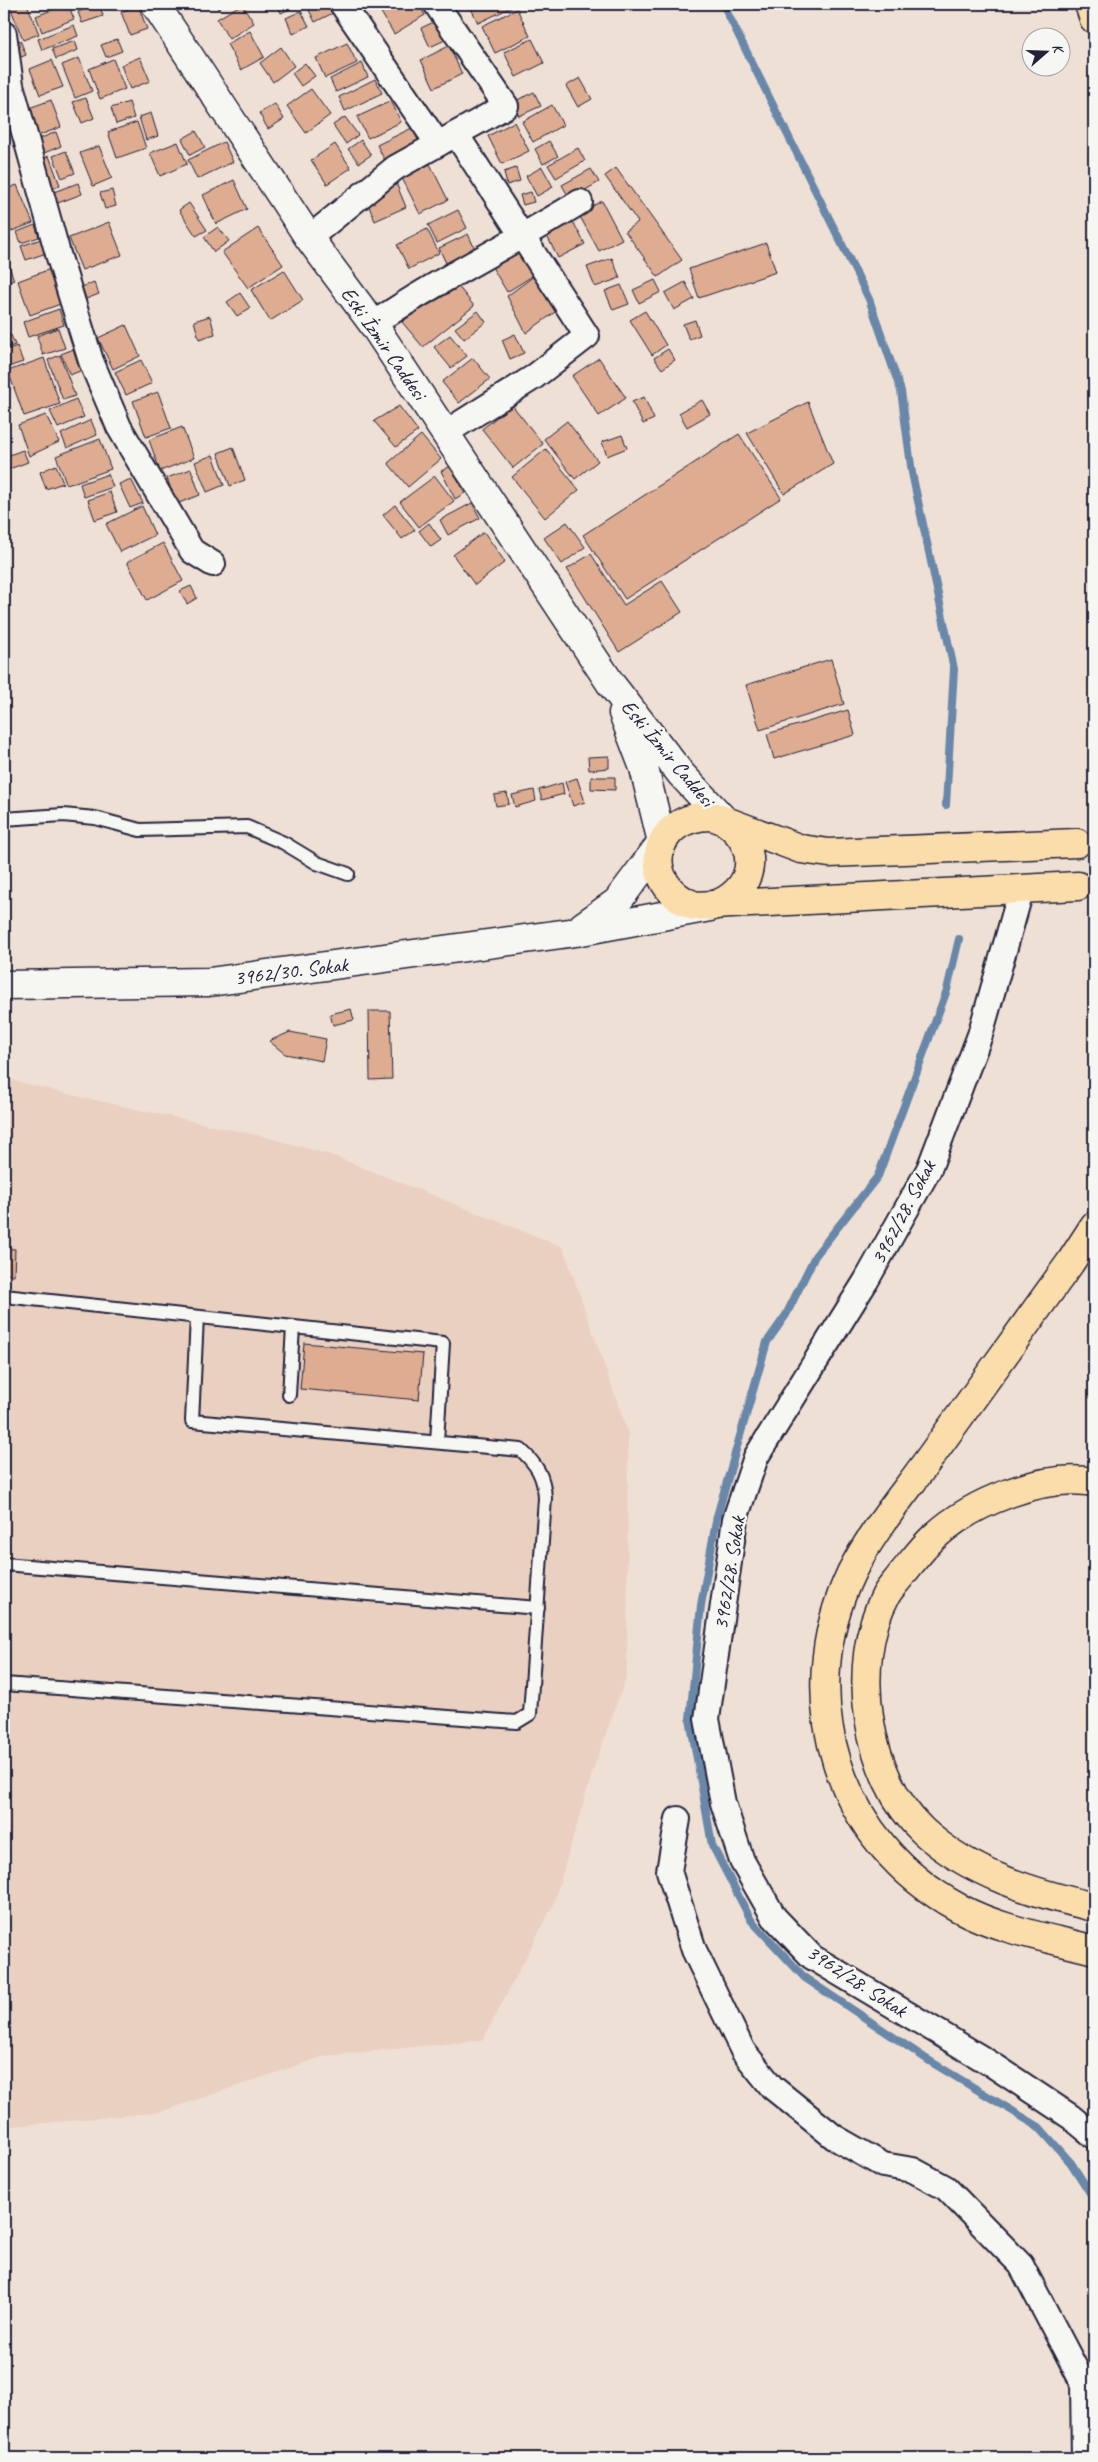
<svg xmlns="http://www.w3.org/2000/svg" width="1098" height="2462" font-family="Caveat,sans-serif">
  <rect width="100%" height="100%" fill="#efe0d5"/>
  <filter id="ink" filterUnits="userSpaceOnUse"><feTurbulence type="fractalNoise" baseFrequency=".02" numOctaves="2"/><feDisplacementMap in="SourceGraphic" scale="10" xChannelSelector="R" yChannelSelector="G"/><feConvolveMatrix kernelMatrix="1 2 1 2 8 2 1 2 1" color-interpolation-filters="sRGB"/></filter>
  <g filter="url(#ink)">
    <path fill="#ead0c1" d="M 4,1078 L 67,1094 L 266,1137 L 331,1155 L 563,1247 L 628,1433 L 627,1675 L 594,1767 L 553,1905 L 483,2040 L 325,2056 L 160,2112 L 4,2127 Z"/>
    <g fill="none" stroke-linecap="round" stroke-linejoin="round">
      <g stroke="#6887a9" stroke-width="8">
        <path d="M 723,4 L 869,299 L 901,391 L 912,473 L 954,669 L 946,805"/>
        <path d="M 959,939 L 947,990 L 878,1176 L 815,1256 L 786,1315 L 767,1342 L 717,1516 L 701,1605 L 690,1719 L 712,1845 L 751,1920 L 805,1978 L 928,2060 L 1039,2127 L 1071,2163 L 1094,2199"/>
      </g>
    </g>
    <g fill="#deac91" stroke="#22223b">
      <path d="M 9,4 L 27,4 L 39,34 L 23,40 Z"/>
      <path d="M 68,4 L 74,19 L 42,32 L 36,16 Z"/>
      <path d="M 99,4 L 103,16 L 82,23 L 78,12 Z"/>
      <path d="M 215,4 L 226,4 L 218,9 Z"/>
      <path d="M 242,4 L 254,23 L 229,39 L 217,19 Z"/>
      <path d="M 277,4 L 300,4 L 281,13 Z"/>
      <path d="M 306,4 L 331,4 L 335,12 L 315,22 Z"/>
      <path d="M 387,4 L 418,4 L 425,15 L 394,34 L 379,9 Z"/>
      <path d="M 469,4 L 510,4 L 512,7 L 478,23 Z"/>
      <path d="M 138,5 L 147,29 L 130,35 L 121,12 Z"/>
      <path d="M 517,9 L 530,36 L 495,53 L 482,26 Z"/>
      <path d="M 301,11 L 309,26 L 293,34 L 286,18 Z"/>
      <path d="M 436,21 L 445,40 L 430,47 L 421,28 Z"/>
      <path d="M 74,25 L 78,36 L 42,50 L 38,39 Z"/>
      <path d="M 250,31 L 264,57 L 241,70 L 227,44 Z"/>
      <path d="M 117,39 L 122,51 L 106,57 L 101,45 Z"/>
      <path d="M 532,39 L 544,63 L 516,77 L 504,52 Z"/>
      <path d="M 20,40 L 26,55 L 14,60 L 8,45 Z"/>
      <path d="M 75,41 L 78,50 L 56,59 L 52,49 Z"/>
      <path d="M 347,43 L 357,63 L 325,78 L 316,58 Z"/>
      <path d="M 449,46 L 462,74 L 434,88 L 421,60 Z"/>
      <path d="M 281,47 L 294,66 L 273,82 L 260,63 Z"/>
      <path d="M 140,57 L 150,81 L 130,89 L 121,65 Z"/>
      <path d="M 79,58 L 92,91 L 75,98 L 62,65 Z"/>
      <path d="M 113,59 L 125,89 L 100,99 L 89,69 Z"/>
      <path d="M 52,60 L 63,87 L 40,95 L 30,69 Z"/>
      <path d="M 305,63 L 315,76 L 301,86 L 292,73 Z"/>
      <path d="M 362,63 L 368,77 L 336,92 L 330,79 Z"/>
      <path d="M 580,78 L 592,99 L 578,107 L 566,86 Z"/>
      <path d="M 375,79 L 382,93 L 345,111 L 339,97 Z"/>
      <path d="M 311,89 L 330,115 L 306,133 L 287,106 Z"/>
      <path d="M 534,92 L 541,106 L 519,116 L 513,102 Z"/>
      <path d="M 86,98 L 94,118 L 82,123 L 73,102 Z"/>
      <path d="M 51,100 L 61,127 L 32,138 L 21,111 Z"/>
      <path d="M 391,101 L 401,122 L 368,138 L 357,117 Z"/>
      <path d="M 129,102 L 134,118 L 116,124 L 111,108 Z"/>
      <path d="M 275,104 L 284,119 L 268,129 L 259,113 Z"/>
      <path d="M 552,105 L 563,125 L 533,142 L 522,122 Z"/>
      <path d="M 151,113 L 158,136 L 146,140 L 139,117 Z"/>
      <path d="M 345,117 L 358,135 L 346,144 L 333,125 Z"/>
      <path d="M 137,122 L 146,148 L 117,158 L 108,132 Z"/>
      <path d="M 514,122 L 529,151 L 502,164 L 488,136 Z"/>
      <path d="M 412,128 L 419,142 L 384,159 L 377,145 Z"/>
      <path d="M 196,131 L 205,147 L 190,155 L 182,139 Z"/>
      <path d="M 56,132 L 61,146 L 37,156 L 32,142 Z"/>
      <path d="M 361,140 L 371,155 L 359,163 L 348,149 Z"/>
      <path d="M 549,141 L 558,156 L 543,164 L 535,149 Z"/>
      <path d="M 178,142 L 187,164 L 160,176 L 150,153 Z"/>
      <path d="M 224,142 L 233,162 L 197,179 L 188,160 Z"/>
      <path d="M 335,144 L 351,168 L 327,184 L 311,160 Z"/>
      <path d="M 99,146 L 112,178 L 93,186 L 80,153 Z"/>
      <path d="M 578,148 L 585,161 L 556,178 L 548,165 Z"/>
      <path d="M 66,151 L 75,173 L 62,178 L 53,156 Z"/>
      <path d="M 49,156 L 60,185 L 50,190 L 38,160 Z"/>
      <path d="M 430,164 L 448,200 L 420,214 L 402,178 Z"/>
      <path d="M 542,167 L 553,187 L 537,196 L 526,176 Z"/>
      <path d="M 516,168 L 520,181 L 507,185 L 504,172 Z"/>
      <path d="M 616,168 L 682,260 L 658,277 L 625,231 L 638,222 L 605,176 Z"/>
      <path d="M 591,169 L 599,182 L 570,199 L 562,185 Z"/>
      <path d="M 234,180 L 247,209 L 216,224 L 203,195 Z"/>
      <path d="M 78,183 L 82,194 L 55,204 L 51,193 Z"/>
      <path d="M 396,183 L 406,207 L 375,221 L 365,197 Z"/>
      <path d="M 17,185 L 33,223 L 4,234 L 4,190 Z"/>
      <path d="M 112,190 L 116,206 L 105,209 L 100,193 Z"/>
      <path d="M 531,192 L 534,202 L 523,205 L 520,195 Z"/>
      <path d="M 602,201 L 622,239 L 599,251 L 578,213 Z"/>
      <path d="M 189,203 L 207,230 L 196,236 L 179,210 Z"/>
      <path d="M 458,210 L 467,228 L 437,243 L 428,225 Z"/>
      <path d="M 571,218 L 585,244 L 558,258 L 545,232 Z"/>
      <path d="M 109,222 L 122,255 L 82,270 L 69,238 Z"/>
      <path d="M 35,225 L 39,237 L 21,243 L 17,232 Z"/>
      <path d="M 218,227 L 229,241 L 214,252 L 204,237 Z"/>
      <path d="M 258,228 L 283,265 L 248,288 L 222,252 Z"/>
      <path d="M 427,229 L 439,253 L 409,269 L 397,245 Z"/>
      <path d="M 468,234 L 475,249 L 446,263 L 439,248 Z"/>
      <path d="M 47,237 L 52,251 L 26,260 L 21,246 Z"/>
      <path d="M 766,243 L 776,272 L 699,298 L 689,269 Z"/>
      <path d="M 519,250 L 534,275 L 507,292 L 492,267 Z"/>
      <path d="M 4,252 L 14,280 L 4,284 Z"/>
      <path d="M 612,258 L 620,278 L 595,287 L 587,267 Z"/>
      <path d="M 53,268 L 66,302 L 30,315 L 18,281 Z"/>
      <path d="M 284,270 L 303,300 L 270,321 L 251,290 Z"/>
      <path d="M 534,276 L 558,310 L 526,333 L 507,296 Z"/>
      <path d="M 655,280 L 661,292 L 639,303 L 633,290 Z"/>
      <path d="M 454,281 L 474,306 L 423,347 L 402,322 Z"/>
      <path d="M 94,282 L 99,294 L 86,299 L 82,287 Z"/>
      <path d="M 685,282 L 694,299 L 674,310 L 665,293 Z"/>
      <path d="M 621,285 L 629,304 L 613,310 L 605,291 Z"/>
      <path d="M 240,293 L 250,308 L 237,316 L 227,302 Z"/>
      <path d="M 59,309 L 64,325 L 28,337 L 23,322 Z"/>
      <path d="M 478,311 L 486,322 L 464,339 L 455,328 Z"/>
      <path d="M 645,311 L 666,345 L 652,355 L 630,320 Z"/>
      <path d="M 210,316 L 215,334 L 199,339 L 194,321 Z"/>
      <path d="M 695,320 L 700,335 L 689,339 L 683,324 Z"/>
      <path d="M 6,323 L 9,334 L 4,336 L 4,324 Z"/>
      <path d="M 126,325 L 140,356 L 113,369 L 98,338 Z"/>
      <path d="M 58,328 L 65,348 L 43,355 L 37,336 Z"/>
      <path d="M 515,334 L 524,353 L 510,359 L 502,340 Z"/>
      <path d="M 11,335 L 15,345 L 4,349 L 4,338 Z"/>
      <path d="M 450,335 L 467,356 L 451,368 L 434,347 Z"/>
      <path d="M 17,346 L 23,362 L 5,368 L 4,351 Z"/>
      <path d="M 76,348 L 85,369 L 70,375 L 61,354 Z"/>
      <path d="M 668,349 L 675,360 L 662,369 L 654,358 Z"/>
      <path d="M 60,355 L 75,396 L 63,400 L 48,360 Z"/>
      <path d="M 44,358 L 60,404 L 24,416 L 8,371 Z"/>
      <path d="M 473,358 L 490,379 L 459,403 L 442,382 Z"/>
      <path d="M 599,358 L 626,398 L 599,416 L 572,376 Z"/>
      <path d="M 141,360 L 152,383 L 126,395 L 115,372 Z"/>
      <path d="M 158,392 L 171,428 L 146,437 L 133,401 Z"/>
      <path d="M 644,397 L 654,419 L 643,424 L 632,402 Z"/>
      <path d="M 76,399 L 84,417 L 58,428 L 50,411 Z"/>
      <path d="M 702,400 L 710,414 L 687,427 L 679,413 Z"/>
      <path d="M 808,402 L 833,464 L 784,494 L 747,433 Z"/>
      <path d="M 512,405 L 543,444 L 513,468 L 482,429 Z"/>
      <path d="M 399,406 L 418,431 L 396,447 L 374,421 Z"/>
      <path d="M 46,415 L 59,442 L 29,456 L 18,425 Z"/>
      <path d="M 91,420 L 97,435 L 67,448 L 61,434 Z"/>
      <path d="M 567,421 L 598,461 L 575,479 L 544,439 Z"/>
      <path d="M 182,427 L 194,458 L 160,471 L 149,440 Z"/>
      <path d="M 739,434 L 781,498 L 625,599 L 583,535 Z"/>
      <path d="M 421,435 L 441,459 L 408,487 L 388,463 Z"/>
      <path d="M 622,435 L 627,448 L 607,456 L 602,442 Z"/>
      <path d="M 100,439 L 111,469 L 67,485 L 56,456 Z"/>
      <path d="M 233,447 L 245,480 L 230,486 L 218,453 Z"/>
      <path d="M 546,449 L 579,490 L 545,518 L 512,477 Z"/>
      <path d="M 23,450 L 28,462 L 4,471 L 4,457 Z"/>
      <path d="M 213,455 L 224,485 L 207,492 L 195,462 Z"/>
      <path d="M 56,465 L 63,483 L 46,489 L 40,472 Z"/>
      <path d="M 451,466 L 465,493 L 455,499 L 441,471 Z"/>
      <path d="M 191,469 L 200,495 L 176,504 L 167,478 Z"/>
      <path d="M 108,474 L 113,487 L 84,497 L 80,484 Z"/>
      <path d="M 435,476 L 454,501 L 419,527 L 400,502 Z"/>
      <path d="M 131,479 L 143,503 L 130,508 L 119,484 Z"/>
      <path d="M 110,492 L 117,512 L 95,520 L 88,500 Z"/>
      <path d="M 472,503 L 480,518 L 448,535 L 440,520 Z"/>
      <path d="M 395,505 L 415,530 L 402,539 L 383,515 Z"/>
      <path d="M 142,506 L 155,535 L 120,552 L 106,524 Z"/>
      <path d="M 567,522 L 585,547 L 562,564 L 544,538 Z"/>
      <path d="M 429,523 L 441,540 L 431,547 L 419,531 Z"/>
      <path d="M 484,532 L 505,562 L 475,585 L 453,555 Z"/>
      <path d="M 163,543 L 183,581 L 147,600 L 127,562 Z"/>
      <path d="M 591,554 L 624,605 L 662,581 L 682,612 L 619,652 L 567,569 Z"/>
      <path d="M 191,586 L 197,598 L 187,604 L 180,591 Z"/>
      <path d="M 831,659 L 844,704 L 760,730 L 746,685 Z"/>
      <path d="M 848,710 L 855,735 L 774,759 L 767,734 Z"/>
      <path d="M 609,756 L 609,768 L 589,770 L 588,757 Z"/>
      <path d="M 591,777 L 615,777 L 615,790 L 591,789 Z"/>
      <path d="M 577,778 L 585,802 L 573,806 L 565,782 Z"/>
      <path d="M 562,783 L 564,794 L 542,800 L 539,790 Z"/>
      <path d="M 534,790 L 536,801 L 515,807 L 512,795 Z"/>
      <path d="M 507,793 L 509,804 L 496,806 L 494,795 Z"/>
      <path d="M 351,1009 L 354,1020 L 333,1025 L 330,1014 Z"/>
      <path d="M 369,1011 L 390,1011 L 392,1079 L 370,1080 Z"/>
      <path d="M 290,1032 L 326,1039 L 322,1061 L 285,1054 L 269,1041 Z"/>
      <path d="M 4,1248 L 15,1249 L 14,1275 L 4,1274 Z"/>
      <path d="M 304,1343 L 423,1354 L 419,1400 L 300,1389 Z"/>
    </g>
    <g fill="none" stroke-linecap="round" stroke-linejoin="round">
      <defs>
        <g id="service">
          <path d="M 4,819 L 63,815 L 95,818 L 140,830 L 247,827 L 284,843 L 317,863 L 348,874"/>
          <path d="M 4,1296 L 443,1343 L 437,1442"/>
          <path d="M 289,1395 L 293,1327"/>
          <path d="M 4,1564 L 538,1608"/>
          <path d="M 4,1684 L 517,1722 L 530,1714 L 545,1498 C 544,1476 537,1465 521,1450 L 192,1421 L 197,1317"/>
        </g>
        <g id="minor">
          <path d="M 342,4 L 438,144"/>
          <path d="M 4,34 L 11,85 L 58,254 L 91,361 L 119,427 L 192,551 L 213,564"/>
          <path d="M 309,238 L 395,168 L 506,106 L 436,4"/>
          <path d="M 373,324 C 439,279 512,244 580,202"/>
          <path d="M 445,433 L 534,377 L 587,336 L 456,134"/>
          <path d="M 1021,891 L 980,1035 L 929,1169 L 866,1281 L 756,1457 L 735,1519 L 707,1719 L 723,1803 L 742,1861 L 774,1917 L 812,1957 L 993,2065 L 1071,2117 L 1094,2136"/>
          <path d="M 678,1819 L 669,1871 L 694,1950 L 743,2051 L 772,2087 L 834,2137 L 883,2165 L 913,2170 L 946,2188 L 1021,2265 L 1083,2383 L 1084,2458"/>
        </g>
        <g id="tertiary">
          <path d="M 155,4 L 309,238 L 373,324 L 611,684 L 681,774 L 725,821"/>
          <path d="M 623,713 L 644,768 L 662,842"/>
        </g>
        <g id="secondary">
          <path d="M 583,926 L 617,902 L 662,842"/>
          <path d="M 4,985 L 209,982 L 576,932 L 710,907"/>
        </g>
        <g id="primary">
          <path d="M 1077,843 L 829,853 L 801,849 L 712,816 C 651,815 638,885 695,906 L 1078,886"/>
          <path d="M 712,906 C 754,893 763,848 726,822"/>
        </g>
        <g id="motorway">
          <path d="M 1089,4 L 1094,19"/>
          <path d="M 1094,1226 L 1070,1263 C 1024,1327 977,1392 931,1456 C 904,1494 872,1531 851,1573 C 792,1697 837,1843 959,1908 C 1000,1930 1050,1938 1094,1950"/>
          <path d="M 1094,1482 C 1043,1473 972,1502 934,1537 C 922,1548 912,1562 902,1574 C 897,1581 890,1588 886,1595 C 849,1663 866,1778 923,1831 C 970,1874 1034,1893 1094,1907"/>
        </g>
      </defs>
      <use href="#service" stroke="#22223b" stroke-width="16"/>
      <use href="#minor" stroke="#22223b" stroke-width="28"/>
      <use href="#tertiary" stroke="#22223b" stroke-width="31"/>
      <use href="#secondary" stroke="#22223b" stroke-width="31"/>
      <use href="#primary" stroke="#22223b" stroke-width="31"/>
      <use href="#motorway" stroke="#22223b" stroke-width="31"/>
      <use href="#service" stroke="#f6f6f2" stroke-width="12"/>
      <use href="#minor" stroke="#f6f6f2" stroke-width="24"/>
      <use href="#tertiary" stroke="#f6f6f2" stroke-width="28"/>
      <use href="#secondary" stroke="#f6f6f2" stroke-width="28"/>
      <use href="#primary" stroke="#faddab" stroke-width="28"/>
      <use href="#motorway" stroke="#faddab" stroke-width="28"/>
    </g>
  </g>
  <g text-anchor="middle" stroke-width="5" stroke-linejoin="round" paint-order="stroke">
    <g font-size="21" fill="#22223b" stroke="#f6f6f2">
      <text transform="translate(384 343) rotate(55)" y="7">Eski İzmir Caddesi</text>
      <text transform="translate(668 753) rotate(50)" y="7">Eski İzmir Caddesi</text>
      <text transform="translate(291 971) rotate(-7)" y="7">3962/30. Sokak</text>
      <text transform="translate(903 1212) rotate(-62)" y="7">3962/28. Sokak</text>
      <text transform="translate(729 1573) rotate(-81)" y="7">3962/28. Sokak</text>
      <text transform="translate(857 1981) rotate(33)" y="7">3962/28. Sokak</text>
    </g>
  </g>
  <rect width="1098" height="2462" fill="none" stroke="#f6f6f2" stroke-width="20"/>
  <rect x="10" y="10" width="1078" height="2442" fill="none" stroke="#22223b" stroke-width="2" filter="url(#ink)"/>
  <g transform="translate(1046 52) rotate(70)"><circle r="24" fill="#f6f6f2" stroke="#a1a1a9"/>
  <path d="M0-4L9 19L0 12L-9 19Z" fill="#22223b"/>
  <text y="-8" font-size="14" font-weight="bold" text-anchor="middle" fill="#22223b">K</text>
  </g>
</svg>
